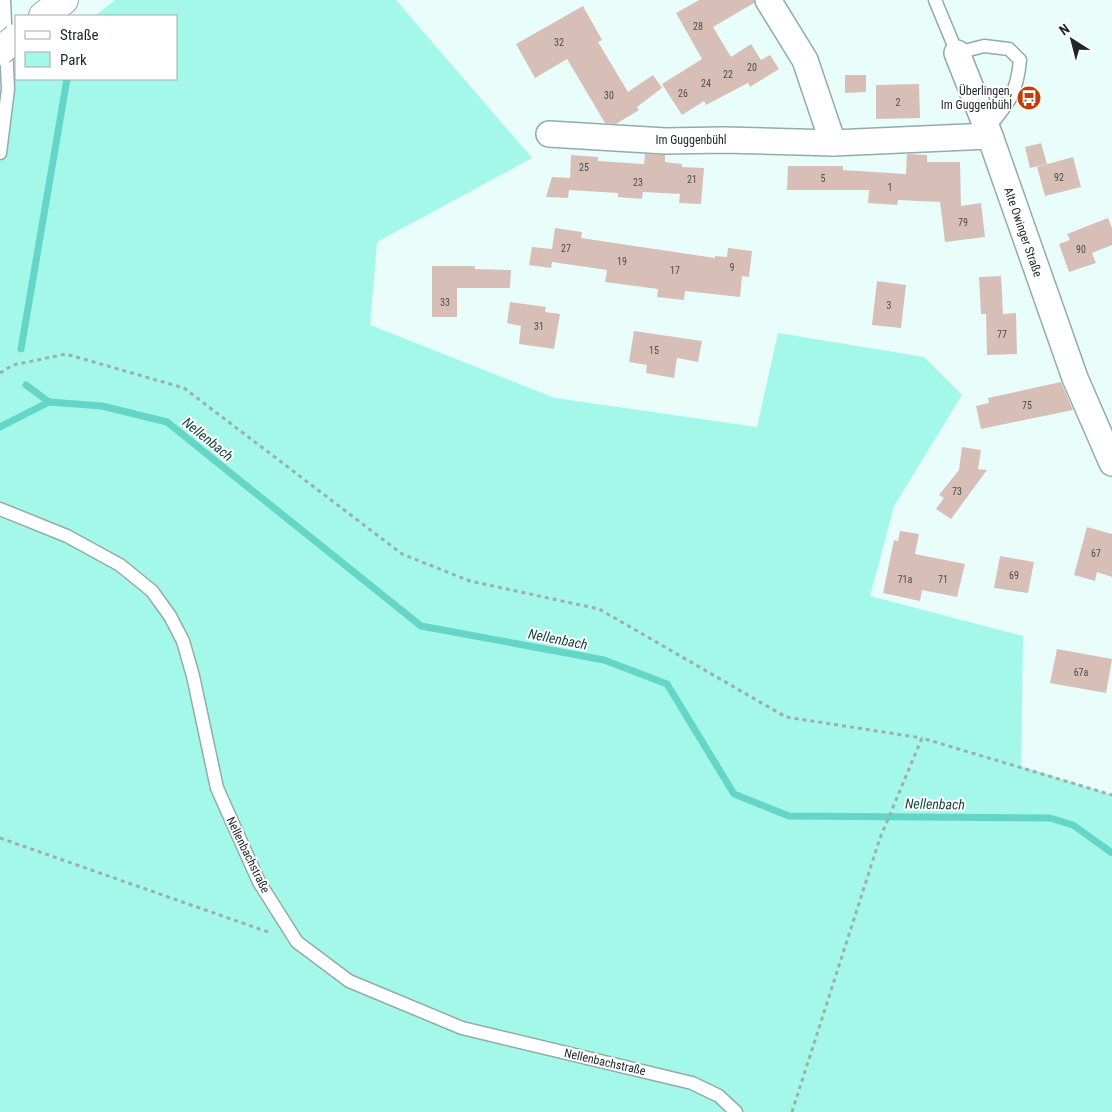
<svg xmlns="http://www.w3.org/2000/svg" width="1112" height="1112" font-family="'Roboto Condensed',sans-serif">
  <rect width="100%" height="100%" fill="#e9fefa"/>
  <path fill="#a3f8ea" d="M 115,0 L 396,0 L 532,158 L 377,242 L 370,325 L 555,398 L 757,427 L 778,333 L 924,357 L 962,395 L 894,506 L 870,596 L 1023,636 L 1021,766 L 1112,795 L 1112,1112 L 0,1112 L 0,93 L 17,79 L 176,79 L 176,16 L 95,16 Z"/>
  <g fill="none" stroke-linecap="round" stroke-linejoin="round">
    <g stroke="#64d5c6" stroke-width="7">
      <path d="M 21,349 L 67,79"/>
      <path d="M 26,385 L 49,402"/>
      <path d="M 0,427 L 49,402 L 102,406 L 167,422 L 421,626 L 604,660 L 667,684 L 734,794 L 789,816 L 1050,818 L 1073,825 L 1112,853"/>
    </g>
  </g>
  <g fill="#d7bfb8">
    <path d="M 699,0 L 754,0 L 754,3 L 713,27 L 731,57 L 751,44 L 761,60 L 770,55 L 779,69 L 750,87 L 748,83 L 706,105 L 704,101 L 682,115 L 662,84 L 702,59 L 676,13 Z"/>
    <path d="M 583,6 L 602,40 L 598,42 L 628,92 L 653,75 L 662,88 L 637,107 L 639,110 L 616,124 L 605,123 L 567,59 L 535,78 L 516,44 Z"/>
    <path d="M 845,75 L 866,75 L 866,92 L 845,93 Z"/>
    <path d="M 919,84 L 920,118 L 876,119 L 876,85 Z"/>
    <path d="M 1041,143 L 1047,164 L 1030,168 L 1025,147 Z"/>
    <path d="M 645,154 L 665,155 L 665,162 L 682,164 L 682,167 L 704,168 L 701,204 L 679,203 L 680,194 L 643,192 L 642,199 L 618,197 L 618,193 L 569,190 L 568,198 L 546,197 L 552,177 L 570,178 L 571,155 L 598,157 L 598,161 L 644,164 Z"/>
    <path d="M 907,154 L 927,155 L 927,162 L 960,162 L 961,206 L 981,203 L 985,237 L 945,242 L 940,202 L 898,200 L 897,205 L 868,203 L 869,190 L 787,190 L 788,166 L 843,166 L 843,170 L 906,174 Z"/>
    <path d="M 1073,157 L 1081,187 L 1045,196 L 1037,167 Z"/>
    <path d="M 1108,218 L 1112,228 L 1112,245 L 1092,253 L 1096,263 L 1069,272 L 1059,244 L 1070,240 L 1067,234 Z"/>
    <path d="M 555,228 L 582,232 L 581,238 L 715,258 L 715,256 L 727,257 L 728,248 L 752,251 L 749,277 L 742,276 L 740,297 L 685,291 L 684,300 L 657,297 L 658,289 L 605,282 L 607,270 L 552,262 L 551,268 L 529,265 L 532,247 L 552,249 Z"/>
    <path d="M 432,266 L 475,266 L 475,269 L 511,270 L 510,288 L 457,288 L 457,317 L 432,317 Z"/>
    <path d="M 1001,276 L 1003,314 L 1016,313 L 1017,354 L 987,355 L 986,314 L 981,314 L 979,277 Z"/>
    <path d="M 877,281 L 906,285 L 901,328 L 872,325 Z"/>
    <path d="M 510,302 L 546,307 L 545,312 L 560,314 L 554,349 L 519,344 L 521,326 L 507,323 Z"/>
    <path d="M 634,331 L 702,341 L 698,362 L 677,358 L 674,378 L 646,373 L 647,365 L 629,362 Z"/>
    <path d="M 1061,382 L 1073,410 L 981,429 L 976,406 L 989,403 L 988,398 Z"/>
    <path d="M 962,447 L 981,450 L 978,469 L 987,470 L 951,519 L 936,509 L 944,498 L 939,495 L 959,470 Z"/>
    <path d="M 1087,527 L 1112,534 L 1112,577 L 1097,572 L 1095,581 L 1074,575 Z"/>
    <path d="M 900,531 L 919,534 L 915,554 L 965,564 L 957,597 L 922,590 L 920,601 L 883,593 L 894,540 L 898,541 Z"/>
    <path d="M 1000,556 L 1034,562 L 1028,593 L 994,588 Z"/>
    <path d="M 1057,649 L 1112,659 L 1106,693 L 1050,683 Z"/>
  </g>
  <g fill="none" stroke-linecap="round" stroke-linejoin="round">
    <defs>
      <g id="service">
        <path d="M 935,0 L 957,53 L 984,46 L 1009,49 L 1020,60 C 1017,94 1008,104 987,129"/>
        <path d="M 0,153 L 8,89 L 4,0"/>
        <path d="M 0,509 L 67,536 L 120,565 L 152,591 L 170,616 L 183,641 L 193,676 L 217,788 L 259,882 L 297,942 L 349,981 L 462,1028 L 692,1083 L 719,1096 L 736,1112"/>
      </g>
      <g id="minor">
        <path d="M 768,0 L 805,60 L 833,143"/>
        <path d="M 957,53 L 990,136 L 1075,378 L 1112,463"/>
        <path d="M 549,134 L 665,141 L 724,140 L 833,143 L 990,136"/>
      </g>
      <path id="primary" d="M 43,16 L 64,0"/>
    </defs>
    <use href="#service" stroke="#92aca7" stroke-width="15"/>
    <use href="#minor" stroke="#92aca7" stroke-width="28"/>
    <use href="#primary" stroke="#92aca7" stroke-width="30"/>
    <g stroke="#9daeab" stroke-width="3" stroke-dasharray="4 4" stroke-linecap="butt">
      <path d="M 0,373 L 13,365 L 66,354 L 184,388 L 402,554 L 470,581 L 599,609 L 786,717 L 922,738"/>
      <path d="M 0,838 L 271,933"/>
      <path d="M 792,1112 L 880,838 L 922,738 L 1112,795"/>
    </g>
    <use href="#service" stroke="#fff" stroke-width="12"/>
    <use href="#minor" stroke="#fff" stroke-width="25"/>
    <use href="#primary" stroke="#fff" stroke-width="28"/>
    <defs>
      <path id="primary-bridge" d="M 0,51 L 16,38"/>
    </defs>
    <use href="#primary-bridge" stroke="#92aca7" stroke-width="30" stroke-linecap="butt"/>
    <use href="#primary-bridge" stroke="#fff" stroke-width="28"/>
  </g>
  <defs>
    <symbol id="bus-disc" viewBox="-11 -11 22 22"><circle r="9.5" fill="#c33c00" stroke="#fff"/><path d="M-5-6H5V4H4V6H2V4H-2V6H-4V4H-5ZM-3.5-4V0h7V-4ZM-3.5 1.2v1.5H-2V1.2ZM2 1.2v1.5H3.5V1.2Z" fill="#fff"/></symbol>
  </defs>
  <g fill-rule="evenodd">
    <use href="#bus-disc" x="1015" y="84" width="28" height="28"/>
  </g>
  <g text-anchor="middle" stroke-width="4" stroke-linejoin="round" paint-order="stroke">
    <g font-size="10" fill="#4c4d4a">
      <text x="698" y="30">28</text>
      <text x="559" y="46">32</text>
      <text x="752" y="71">20</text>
      <text x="728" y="78">22</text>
      <text x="706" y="87">24</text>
      <text x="683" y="97">26</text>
      <text x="609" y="99">30</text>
      <text x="898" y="106">2</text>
      <text x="584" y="171">25</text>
      <text x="1059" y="181">92</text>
      <text x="823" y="182">5</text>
      <text x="692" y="183">21</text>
      <text x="638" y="186">23</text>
      <text x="890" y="191">1</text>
      <text x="963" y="226">79</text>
      <text x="566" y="252">27</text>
      <text x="1081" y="253">90</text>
      <text x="622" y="265">19</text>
      <text x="732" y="271">9</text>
      <text x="675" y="274">17</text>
      <text x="445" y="306">33</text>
      <text x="889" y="309">3</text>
      <text x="539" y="330">31</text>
      <text x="1002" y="338">77</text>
      <text x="654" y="354">15</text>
      <text x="1027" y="409">75</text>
      <text x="957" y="495">73</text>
      <text x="1096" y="557">67</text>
      <text x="1014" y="579">69</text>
      <text x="905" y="583">71a</text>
      <text x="943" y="583">71</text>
      <text x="1081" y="676">67a</text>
    </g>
    <g font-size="12" fill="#1d2725" stroke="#fff" text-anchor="end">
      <text x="1012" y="95">Überlingen,<tspan x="1012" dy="14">Im Guggenbühl</tspan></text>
    </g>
    <g font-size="12" fill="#1d2725" stroke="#fff">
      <text x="691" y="144">Im Guggenbühl</text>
      <text transform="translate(1023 232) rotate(71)" y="4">Alte Owinger Straße</text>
      <text transform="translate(248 855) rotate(64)" y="4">Nellenbachstraße</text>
      <text transform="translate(605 1062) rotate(13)" y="4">Nellenbachstraße</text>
    </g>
    <g font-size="14" font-style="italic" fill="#154841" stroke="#fff">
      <text transform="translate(208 439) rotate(39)" y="5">Nellenbach</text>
      <text transform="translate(558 639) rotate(11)" y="5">Nellenbach</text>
      <text transform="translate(935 804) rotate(1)" y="5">Nellenbach</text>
    </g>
  </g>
  <rect x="15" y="15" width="162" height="65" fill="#ffffff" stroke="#a5a9a8"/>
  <rect x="25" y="31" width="25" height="8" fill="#ffffff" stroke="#a5a9a8"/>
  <text x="60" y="40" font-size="15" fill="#1d2725">Straße</text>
  <rect x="25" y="52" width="25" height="15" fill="#a3f8ea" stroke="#a5a9a8"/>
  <text x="60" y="65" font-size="15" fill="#1d2725">Park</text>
  <g transform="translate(1072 40) rotate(324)" stroke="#ffffff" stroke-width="4" paint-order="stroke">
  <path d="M0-4L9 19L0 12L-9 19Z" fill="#1d2725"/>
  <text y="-8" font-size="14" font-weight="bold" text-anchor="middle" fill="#1d2725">N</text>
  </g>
</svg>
